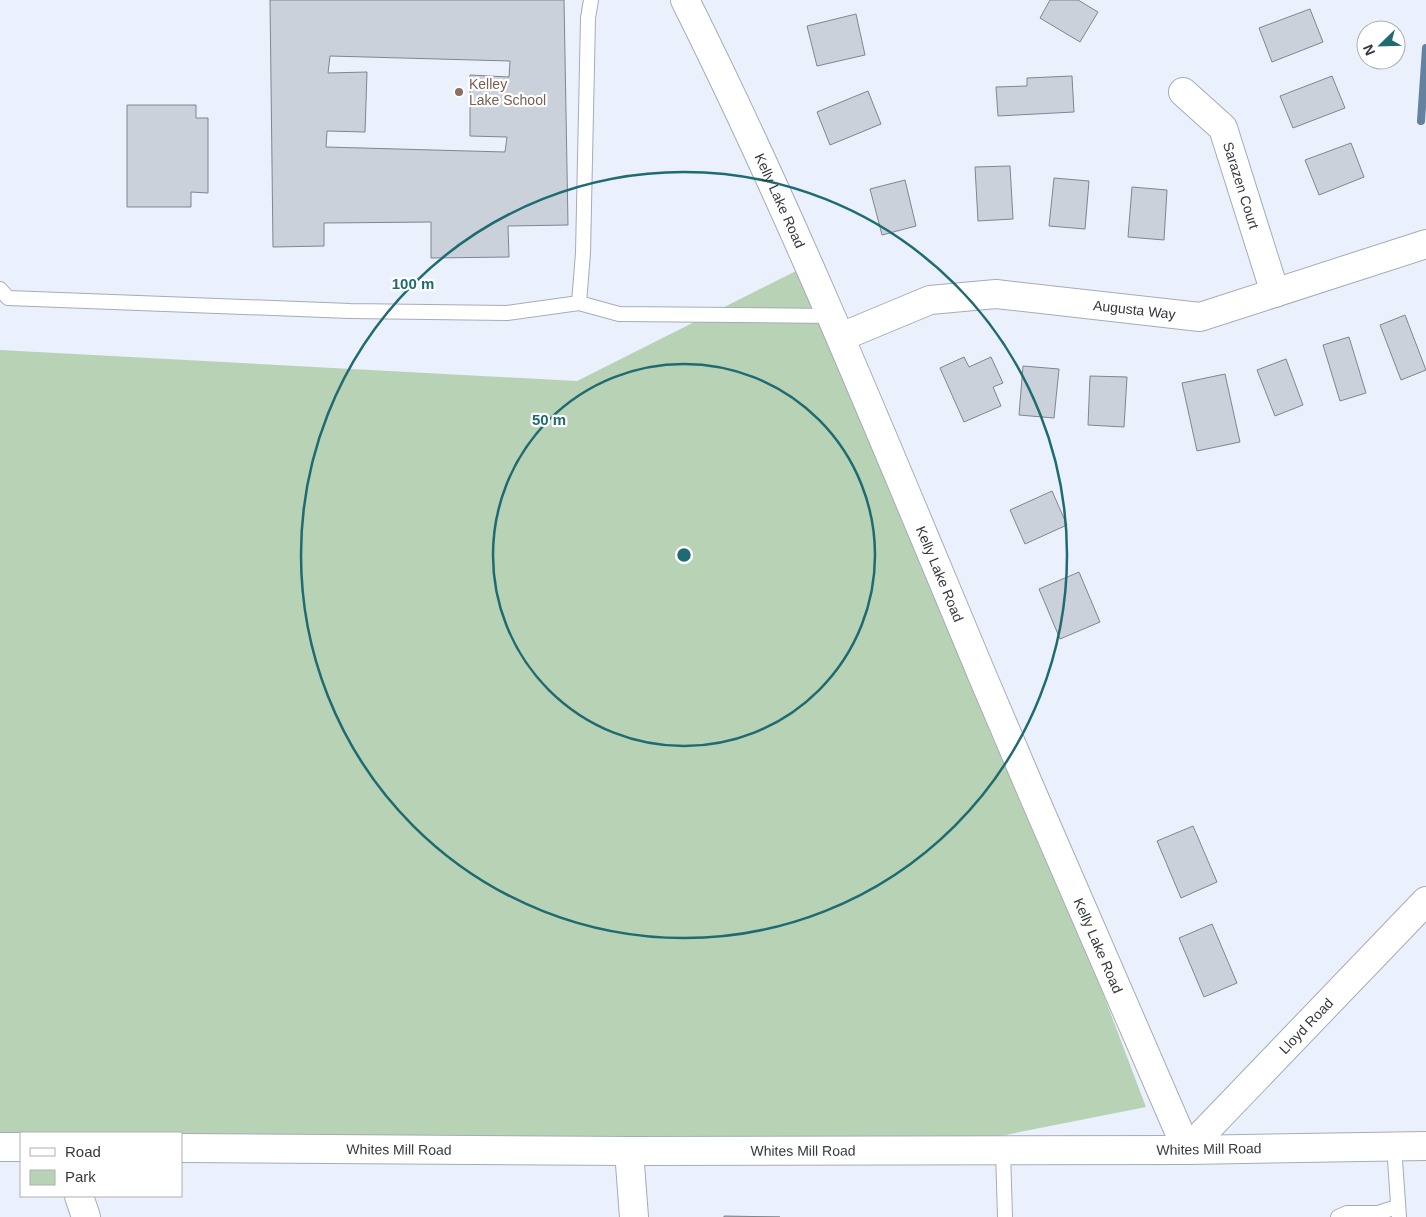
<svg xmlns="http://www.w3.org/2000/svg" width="1426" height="1217" font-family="Helvetica,sans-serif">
  <rect width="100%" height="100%" fill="#eaf1fc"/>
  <path fill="#b8d2b5" d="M 822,258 L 892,436 L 1146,1107 L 889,1158 L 181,1159 L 181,1133 L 21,1133 L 21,1158 L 0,1158 L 0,350 L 577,381 Z"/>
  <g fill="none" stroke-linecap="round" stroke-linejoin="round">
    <path stroke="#64819f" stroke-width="8" d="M 1421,121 L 1426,48"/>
  </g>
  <g fill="#cad1db" stroke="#7f868f" fill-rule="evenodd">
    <path d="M 270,0 L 564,0 L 568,225 L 508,226 L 509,257 L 431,258 L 431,222 L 324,223 L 324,246 L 273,247 ZM 330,56 L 510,61 L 509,77 L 470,75 L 470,136 L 507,137 L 505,152 L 326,147 L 327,131 L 365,132 L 367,72 L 328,73 Z"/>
    <path d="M 1050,0 L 1078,0 L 1098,12 L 1080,42 L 1040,18 Z"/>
    <path d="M 1310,9 L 1323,42 L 1272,62 L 1259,28 Z"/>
    <path d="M 856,14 L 865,55 L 817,66 L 807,26 Z"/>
    <path d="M 1072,76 L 1074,112 L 998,116 L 996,87 L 1027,86 L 1027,78 Z"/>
    <path d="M 1332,76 L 1345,108 L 1293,128 L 1280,96 Z"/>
    <path d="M 868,91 L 881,124 L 830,145 L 817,112 Z"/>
    <path d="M 127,105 L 196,105 L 196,118 L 208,118 L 208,193 L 191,192 L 191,207 L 127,207 Z"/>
    <path d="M 1351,143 L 1364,177 L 1319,195 L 1305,160 Z"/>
    <path d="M 1010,166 L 1013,219 L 978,221 L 975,167 Z"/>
    <path d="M 1054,178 L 1089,181 L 1085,229 L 1049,226 Z"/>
    <path d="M 905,180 L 916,226 L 882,235 L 870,189 Z"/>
    <path d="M 1132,187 L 1167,190 L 1164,240 L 1128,237 Z"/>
    <path d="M 1405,315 L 1426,370 L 1401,380 L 1380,325 Z"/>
    <path d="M 1349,337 L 1366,393 L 1340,401 L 1323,345 Z"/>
    <path d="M 964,357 L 969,367 L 991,357 L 1003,383 L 993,387 L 1001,406 L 964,422 L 940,368 Z"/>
    <path d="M 1286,359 L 1303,405 L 1275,416 L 1257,370 Z"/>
    <path d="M 1023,366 L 1059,369 L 1054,418 L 1019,415 Z"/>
    <path d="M 1225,374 L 1240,442 L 1197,451 L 1182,383 Z"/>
    <path d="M 1090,376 L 1127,377 L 1124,427 L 1088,425 Z"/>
    <path d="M 1052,491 L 1067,525 L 1025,544 L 1010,510 Z"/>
    <path d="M 1079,572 L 1100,622 L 1060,639 L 1039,589 Z"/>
    <path d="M 1193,826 L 1217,882 L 1181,898 L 1157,841 Z"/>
    <path d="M 1212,924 L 1237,983 L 1204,997 L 1179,938 Z"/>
    <path d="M 724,1216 L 780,1217 L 724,1217 Z"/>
  </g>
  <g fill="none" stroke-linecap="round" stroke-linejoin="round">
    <defs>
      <g id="lane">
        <path d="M 0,289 L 8,298 L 350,311 L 507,313 L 579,303 L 619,314 L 832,316"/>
        <path d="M 579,303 L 583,253 L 588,18 L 591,0"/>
        <path d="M 1394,1146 L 1399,1217"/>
        <path d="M 1003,1151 L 1005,1217"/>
        <path d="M 1338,1217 L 1347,1213 L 1378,1213 L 1397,1207"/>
      </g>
      <g id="street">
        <path id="s1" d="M 1183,92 L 1223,128 L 1275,293"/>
        <path id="s2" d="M 841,337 L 930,300 L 996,294 L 1200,317 L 1426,244"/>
        <path d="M 1187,1150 L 1426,1146"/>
        <path d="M 629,1151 L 634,1217"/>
        <path d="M 79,1196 L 86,1217"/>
      </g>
      <g id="secondary">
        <path id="s3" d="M 685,0 C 795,220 887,448 982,675 C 1049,834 1119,992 1187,1150"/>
        <path d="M 0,1147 L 21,1147"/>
        <path id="s4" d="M 181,1148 L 629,1151 L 1187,1150"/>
        <path id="s5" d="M 1187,1150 L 1426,901"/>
      </g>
    </defs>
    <use href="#lane" stroke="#a6acb6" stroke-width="16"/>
    <use href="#street" stroke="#a6acb6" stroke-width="30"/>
    <use href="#secondary" stroke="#a6acb6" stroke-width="30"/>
    <use href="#lane" stroke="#fff" stroke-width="14"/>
    <use href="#street" stroke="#fff" stroke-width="28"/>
    <use href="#secondary" stroke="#fff" stroke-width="28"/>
  </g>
  <g fill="none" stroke="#1f6b72" stroke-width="2.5">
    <circle cx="684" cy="555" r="191"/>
    <circle cx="684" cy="555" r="383"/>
  </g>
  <circle fill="#8d6e63" stroke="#fff" stroke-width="2" cx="459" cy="92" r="5"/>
  <g text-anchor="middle" stroke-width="4.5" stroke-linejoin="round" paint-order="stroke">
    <g font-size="14" fill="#785e54" stroke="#fff" text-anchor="start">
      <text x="469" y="89">Kelley<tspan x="469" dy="16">Lake School</tspan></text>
    </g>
    <g font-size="14" fill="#35383c" stroke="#fff">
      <text dy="5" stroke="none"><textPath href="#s1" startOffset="114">Sarazen Court</textPath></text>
      <text dy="5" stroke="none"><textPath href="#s3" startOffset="222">Kelly Lake Road</textPath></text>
      <text dy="5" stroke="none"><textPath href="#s2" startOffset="302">Augusta Way</textPath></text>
      <text dy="5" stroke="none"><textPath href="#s3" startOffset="628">Kelly Lake Road</textPath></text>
      <text dy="5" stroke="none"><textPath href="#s3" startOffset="1032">Kelly Lake Road</textPath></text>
      <text dy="5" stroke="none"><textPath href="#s5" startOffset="172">Lloyd Road</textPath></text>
      <text transform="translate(1209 1149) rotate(-1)" y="5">Whites Mill Road</text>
      <text dy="5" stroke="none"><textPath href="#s4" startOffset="218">Whites Mill Road</textPath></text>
      <text dy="5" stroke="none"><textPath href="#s4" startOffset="622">Whites Mill Road</textPath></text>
    </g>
  </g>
  <circle cx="684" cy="555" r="8" fill="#1f6b72" stroke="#fff" stroke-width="2.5"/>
  <g font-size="15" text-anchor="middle" font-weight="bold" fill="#1f6b72" stroke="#fff" stroke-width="4.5" stroke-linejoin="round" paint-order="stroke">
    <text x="413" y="289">100 m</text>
    <text x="549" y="425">50 m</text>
  </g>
  <rect x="20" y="1132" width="162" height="65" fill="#ffffff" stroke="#aeafb1"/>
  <rect x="30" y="1148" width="25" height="8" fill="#ffffff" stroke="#aeafb1"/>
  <text x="65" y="1157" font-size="15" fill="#35383c">Road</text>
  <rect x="30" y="1170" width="25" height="15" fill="#b8d2b5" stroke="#aeafb1"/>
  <text x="65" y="1182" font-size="15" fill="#35383c">Park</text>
  <g transform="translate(1381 45) rotate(247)"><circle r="24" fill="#ffffff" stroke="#aeafb1"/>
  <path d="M0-4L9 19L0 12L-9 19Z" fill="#1f6b72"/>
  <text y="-8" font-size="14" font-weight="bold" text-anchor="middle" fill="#35383c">N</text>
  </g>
</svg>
